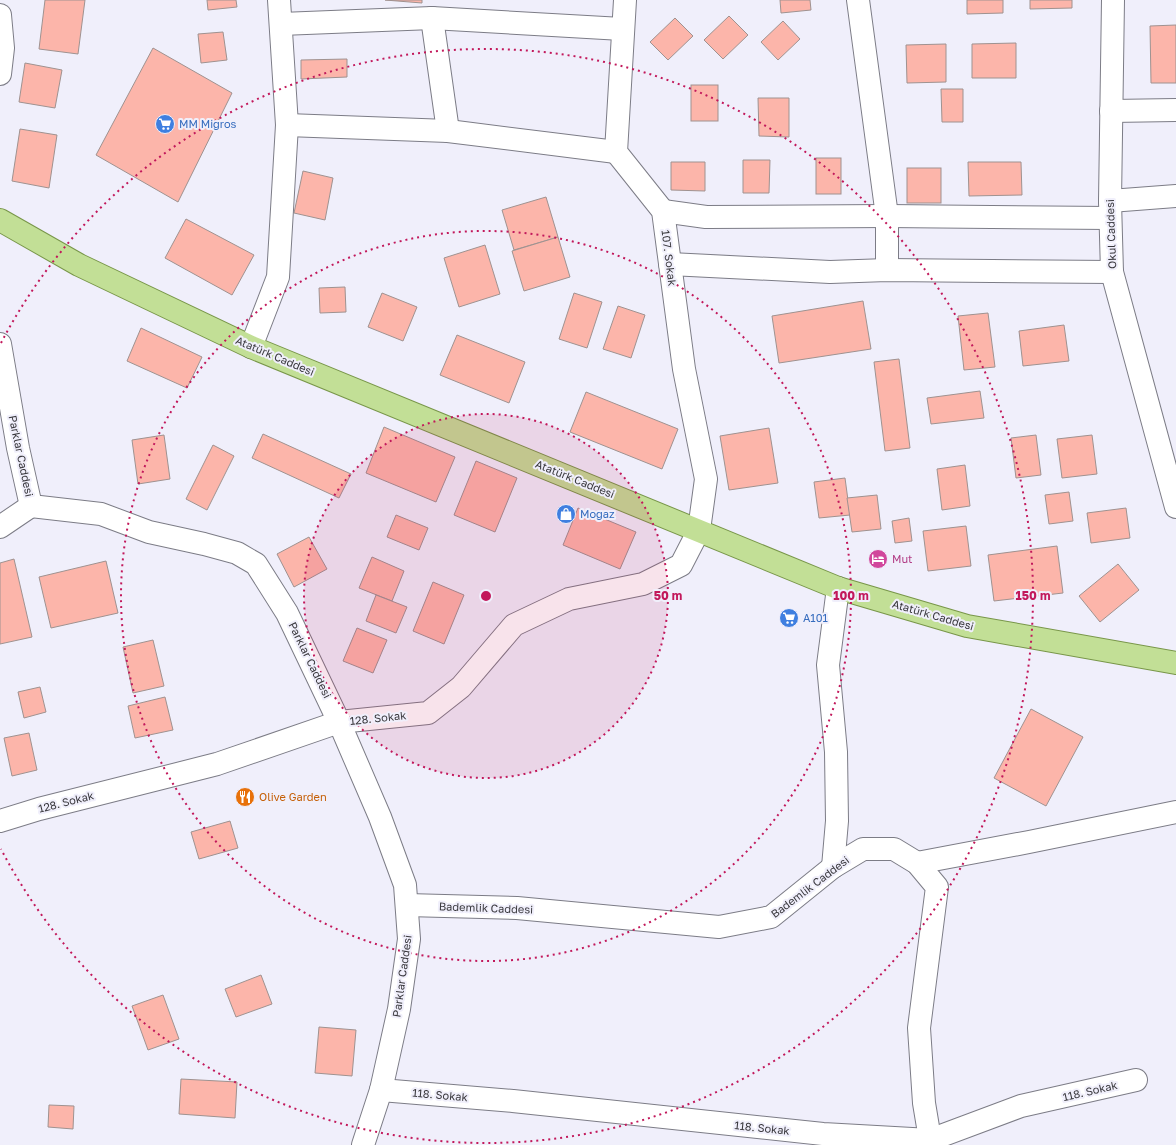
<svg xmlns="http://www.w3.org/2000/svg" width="1176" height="1145" font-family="'Golos Text',sans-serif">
  <rect width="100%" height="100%" fill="#f0effb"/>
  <g fill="#fcb5aa" stroke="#9f9290">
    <path d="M 45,0 L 85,0 L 78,54 L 39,49 Z"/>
    <path d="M 207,0 L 236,0 L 237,7 L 208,10 Z"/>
    <path d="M 385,0 L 422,0 L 422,3 Z"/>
    <path d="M 780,0 L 810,0 L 811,10 L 781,13 Z"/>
    <path d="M 967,0 L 1003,0 L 1003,13 L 967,14 Z"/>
    <path d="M 1030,0 L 1072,0 L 1072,8 L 1030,9 Z"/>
    <path d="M 729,16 L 748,35 L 723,59 L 704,40 Z"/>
    <path d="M 675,18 L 693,36 L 668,60 L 650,42 Z"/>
    <path d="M 783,21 L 800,39 L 778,60 L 761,42 Z"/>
    <path d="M 1176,25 L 1176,83 L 1151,83 L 1150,26 Z"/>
    <path d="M 223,32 L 227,60 L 201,63 L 198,34 Z"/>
    <path d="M 1016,43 L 1016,78 L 972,78 L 972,44 Z"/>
    <path d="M 946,44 L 946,82 L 907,83 L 906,45 Z"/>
    <path d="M 153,48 L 232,93 L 178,202 L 96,155 Z"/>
    <path d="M 347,59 L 347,77 L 301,79 L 301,60 Z"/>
    <path d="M 25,63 L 62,70 L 55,108 L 19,102 Z"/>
    <rect x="691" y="85" width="27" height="36"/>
    <path d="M 941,89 L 963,89 L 963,122 L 942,122 Z"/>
    <path d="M 758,98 L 789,98 L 789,137 L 759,136 Z"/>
    <path d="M 20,129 L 57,135 L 49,188 L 12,181 Z"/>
    <rect x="816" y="158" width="25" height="36"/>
    <path d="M 743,160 L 770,160 L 769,193 L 743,193 Z"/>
    <path d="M 671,162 L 705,162 L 705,191 L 671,190 Z"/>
    <path d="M 968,162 L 1021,162 L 1022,195 L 969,196 Z"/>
    <rect x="907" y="168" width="34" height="35"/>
    <path d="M 303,171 L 333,178 L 325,220 L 294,213 Z"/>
    <path d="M 546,197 L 558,237 L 514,250 L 502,210 Z"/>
    <path d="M 186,219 L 254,255 L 232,295 L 165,258 Z"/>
    <path d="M 558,237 L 570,277 L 524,291 L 512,251 Z"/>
    <path d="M 485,245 L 500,294 L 459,307 L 444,258 Z"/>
    <path d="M 345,287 L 346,312 L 320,313 L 319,288 Z"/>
    <path d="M 382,293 L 417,307 L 403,341 L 368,327 Z"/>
    <path d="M 574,293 L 602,302 L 587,348 L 559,339 Z"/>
    <path d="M 863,301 L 871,349 L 779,363 L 772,316 Z"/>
    <path d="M 618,306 L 645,315 L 631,358 L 603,349 Z"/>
    <path d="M 988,313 L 995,367 L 964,370 L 958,316 Z"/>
    <path d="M 1064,325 L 1069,361 L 1023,366 L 1019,331 Z"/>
    <path d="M 141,328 L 202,357 L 187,388 L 127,361 Z"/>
    <path d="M 457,335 L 525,362 L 509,403 L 440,375 Z"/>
    <path d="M 899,359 L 910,448 L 885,451 L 874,362 Z"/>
    <path d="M 980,391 L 984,418 L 931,424 L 927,398 Z"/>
    <path d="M 586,392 L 678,429 L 662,469 L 570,432 Z"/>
    <path d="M 384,427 L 455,457 L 436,502 L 366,473 Z"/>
    <path d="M 769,428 L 778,483 L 729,490 L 720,436 Z"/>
    <path d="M 263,434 L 351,474 L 339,498 L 252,458 Z"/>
    <path d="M 164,435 L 170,479 L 138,484 L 132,440 Z"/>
    <path d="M 1036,435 L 1041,475 L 1016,478 L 1011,438 Z"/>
    <path d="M 1092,435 L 1097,474 L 1062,478 L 1057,439 Z"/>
    <path d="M 213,445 L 234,456 L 207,510 L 186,499 Z"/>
    <path d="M 476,461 L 517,478 L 495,532 L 454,515 Z"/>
    <path d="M 965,465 L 970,506 L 942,510 L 937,469 Z"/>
    <path d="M 845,478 L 850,515 L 819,518 L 814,482 Z"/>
    <path d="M 1069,492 L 1073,521 L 1049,524 L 1045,495 Z"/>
    <path d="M 877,495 L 881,529 L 852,532 L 847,498 Z"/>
    <path d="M 578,508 L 636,532 L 620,569 L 563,545 Z"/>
    <path d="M 1126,508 L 1130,538 L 1091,543 L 1087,513 Z"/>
    <path d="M 396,515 L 428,528 L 419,550 L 387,537 Z"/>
    <path d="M 909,518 L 912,541 L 895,543 L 892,521 Z"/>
    <path d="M 966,526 L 971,566 L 928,571 L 923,531 Z"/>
    <path d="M 309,537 L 327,569 L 294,587 L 277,554 Z"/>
    <path d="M 1057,546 L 1063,593 L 994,601 L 988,555 Z"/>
    <path d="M 372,557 L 404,571 L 392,601 L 359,588 Z"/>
    <path d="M 14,559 L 32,637 L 0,644 L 0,563 Z"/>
    <path d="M 106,561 L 118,613 L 51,628 L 39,577 Z"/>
    <path d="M 1118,564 L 1139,590 L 1100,622 L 1079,596 Z"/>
    <path d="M 433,582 L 464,595 L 444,644 L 413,631 Z"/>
    <path d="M 376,595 L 407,607 L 396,633 L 366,621 Z"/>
    <path d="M 357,628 L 387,640 L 373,673 L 343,661 Z"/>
    <path d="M 153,640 L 164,686 L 133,693 L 123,647 Z"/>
    <path d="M 40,687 L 46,712 L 24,718 L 18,692 Z"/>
    <path d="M 165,697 L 173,730 L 135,738 L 128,706 Z"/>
    <path d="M 1031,709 L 1083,737 L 1046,806 L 994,778 Z"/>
    <path d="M 29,733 L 37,770 L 12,776 L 4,738 Z"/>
    <path d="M 230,821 L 238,848 L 199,859 L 191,832 Z"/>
    <path d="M 261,975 L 272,1004 L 236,1017 L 225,989 Z"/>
    <path d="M 163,995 L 179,1039 L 148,1050 L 132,1006 Z"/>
    <path d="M 319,1027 L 356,1030 L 352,1076 L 315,1073 Z"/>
    <path d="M 181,1079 L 237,1082 L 235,1118 L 179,1114 Z"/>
    <path d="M 49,1105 L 74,1106 L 73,1129 L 48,1127 Z"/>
  </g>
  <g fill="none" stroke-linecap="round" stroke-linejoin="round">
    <defs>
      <g id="minor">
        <path d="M 858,0 L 887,216 L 887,270"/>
        <path d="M 1113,0 L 1110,201 L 1112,272 L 1176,507"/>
        <path d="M 0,15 L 3,48 L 0,74"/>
        <path d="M 432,18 L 448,131"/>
        <path d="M 281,24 L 432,18 L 622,29"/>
        <path d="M 1111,111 L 1176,110"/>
        <path d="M 287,125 L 448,131 L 616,152"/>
        <path d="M 1110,201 L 1176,196"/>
        <path d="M 663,211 L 706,217 L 887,216 L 1110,218"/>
        <path d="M 670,264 L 830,272 L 887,270 L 1112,272"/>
        <path d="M 0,344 L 18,448 L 31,506 L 101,514 L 149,532 L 204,544 L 237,553 L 256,564 L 287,613 L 339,722 L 380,817 L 405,885 L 409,939 L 399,1009 L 381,1090 L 363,1145"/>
        <path d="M 251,347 L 278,277 L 287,125 L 279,0"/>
        <path d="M 0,527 L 31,506"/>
        <path d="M 0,821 L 39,809 L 217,764 L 339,722 L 428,713 L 461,687 L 514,625 L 569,599 L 643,584 L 681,565 L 699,530 L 706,479 L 684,369 L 663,211 L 616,152 L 625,0"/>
        <path d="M 917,863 L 1029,842 L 1176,812"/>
        <path d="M 833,867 L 837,821 L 836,752 L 828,665 L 838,588"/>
        <path d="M 407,905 L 517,908 L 719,927 L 771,917 L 833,867 L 863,849 L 894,849 L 917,863 L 937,887 L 919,1028 L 924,1103 L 931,1145"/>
        <path d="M 381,1090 L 513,1101 L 823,1134 L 930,1140 L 1021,1106 L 1136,1080"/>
      </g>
      <path id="major" d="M 0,220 L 79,265 L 251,347 L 838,588 L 967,626 L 1176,663"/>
    </defs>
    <use href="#minor" stroke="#7c7c86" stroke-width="24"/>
    <use href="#major" stroke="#789649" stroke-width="24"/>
    <use href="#minor" stroke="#fff" stroke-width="22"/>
    <use href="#major" stroke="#c2df96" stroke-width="22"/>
  </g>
  <circle cx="486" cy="596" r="182" fill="#c2185b" fill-opacity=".12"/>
  <g fill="none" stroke="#c2185b" stroke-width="2" stroke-dasharray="2 4">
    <circle cx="486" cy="596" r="182"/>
    <circle cx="486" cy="596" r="365"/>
    <path d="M1 343A547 547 0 1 1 1 849"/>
  </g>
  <defs>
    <symbol id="supermarket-disc" viewBox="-11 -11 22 22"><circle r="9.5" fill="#3f7fe0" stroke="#f0effb"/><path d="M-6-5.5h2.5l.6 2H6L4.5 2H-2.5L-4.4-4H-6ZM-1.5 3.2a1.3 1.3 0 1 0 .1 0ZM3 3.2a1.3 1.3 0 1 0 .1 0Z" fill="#fff"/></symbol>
    <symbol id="shop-disc" viewBox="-11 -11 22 22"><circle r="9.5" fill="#3f7fe0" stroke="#f0effb"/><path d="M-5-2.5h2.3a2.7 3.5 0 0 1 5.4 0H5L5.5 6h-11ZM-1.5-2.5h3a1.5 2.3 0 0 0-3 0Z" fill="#fff"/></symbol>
    <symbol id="hotel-disc" viewBox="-11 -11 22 22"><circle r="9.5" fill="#d1479c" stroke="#f0effb"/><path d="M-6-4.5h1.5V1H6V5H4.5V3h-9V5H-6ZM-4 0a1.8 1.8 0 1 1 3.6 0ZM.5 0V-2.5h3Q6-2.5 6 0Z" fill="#fff"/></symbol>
    <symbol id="restaurant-disc" viewBox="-11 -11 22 22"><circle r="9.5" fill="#e8710a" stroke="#f0effb"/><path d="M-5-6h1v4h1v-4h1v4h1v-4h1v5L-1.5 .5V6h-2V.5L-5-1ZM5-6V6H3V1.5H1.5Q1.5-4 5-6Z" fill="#fff"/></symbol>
  </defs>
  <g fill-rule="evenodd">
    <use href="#supermarket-disc" x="154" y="113" width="22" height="22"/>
    <use href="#shop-disc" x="555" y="503" width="22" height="22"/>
    <use href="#hotel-disc" x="867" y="548" width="22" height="22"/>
    <use href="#supermarket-disc" x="778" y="607" width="22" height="22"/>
    <use href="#restaurant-disc" x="234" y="786" width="22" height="22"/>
  </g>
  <g text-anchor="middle" stroke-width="4" stroke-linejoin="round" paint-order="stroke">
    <g font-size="11" fill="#366cbe" stroke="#f0effb" text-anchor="start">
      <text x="179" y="128">MM Migros</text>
      <text x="580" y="518">Mogaz</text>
      <text x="803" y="622">A101</text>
    </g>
    <g font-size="11" fill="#39383d" stroke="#f0effb">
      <text transform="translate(1111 234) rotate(-92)" y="4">Okul Caddesi</text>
      <text transform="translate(669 258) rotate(83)" y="4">107. Sokak</text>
      <text transform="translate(275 356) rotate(23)" y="4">Atatürk Caddesi</text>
      <text transform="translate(21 456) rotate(78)" y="4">Parklar Caddesi</text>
      <text transform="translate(575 479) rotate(22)" y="4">Atatürk Caddesi</text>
      <text transform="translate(933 615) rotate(16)" y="4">Atatürk Caddesi</text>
      <text transform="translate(310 660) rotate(64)" y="4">Parklar Caddesi</text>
      <text transform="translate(378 718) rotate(-6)" y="4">128. Sokak</text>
      <text transform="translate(66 802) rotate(-14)" y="4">128. Sokak</text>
      <text transform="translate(810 887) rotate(-37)" y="4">Bademlik Caddesi</text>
      <text transform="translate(486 908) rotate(2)" y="4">Bademlik Caddesi</text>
      <text transform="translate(402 976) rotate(-82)" y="4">Parklar Caddesi</text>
      <text transform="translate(1090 1091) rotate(-13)" y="4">118. Sokak</text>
      <text transform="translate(440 1095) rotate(5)" y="4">118. Sokak</text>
      <text transform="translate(762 1128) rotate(6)" y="4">118. Sokak</text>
    </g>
    <g font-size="11" fill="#b23c85" stroke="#f0effb" text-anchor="start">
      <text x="892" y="563">Mut</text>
    </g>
    <g font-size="11" fill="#c56008" stroke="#f0effb" text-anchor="start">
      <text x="259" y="801">Olive Garden</text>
    </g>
  </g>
  <circle cx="486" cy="596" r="6" fill="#c2185b" stroke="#f0effb" stroke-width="2"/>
  <g font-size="12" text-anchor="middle" font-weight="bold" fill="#c2185b" stroke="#f0effb" stroke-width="4" stroke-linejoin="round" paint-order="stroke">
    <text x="668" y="600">50 m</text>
    <text x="851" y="600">100 m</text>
    <text x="1033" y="600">150 m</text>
  </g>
</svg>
